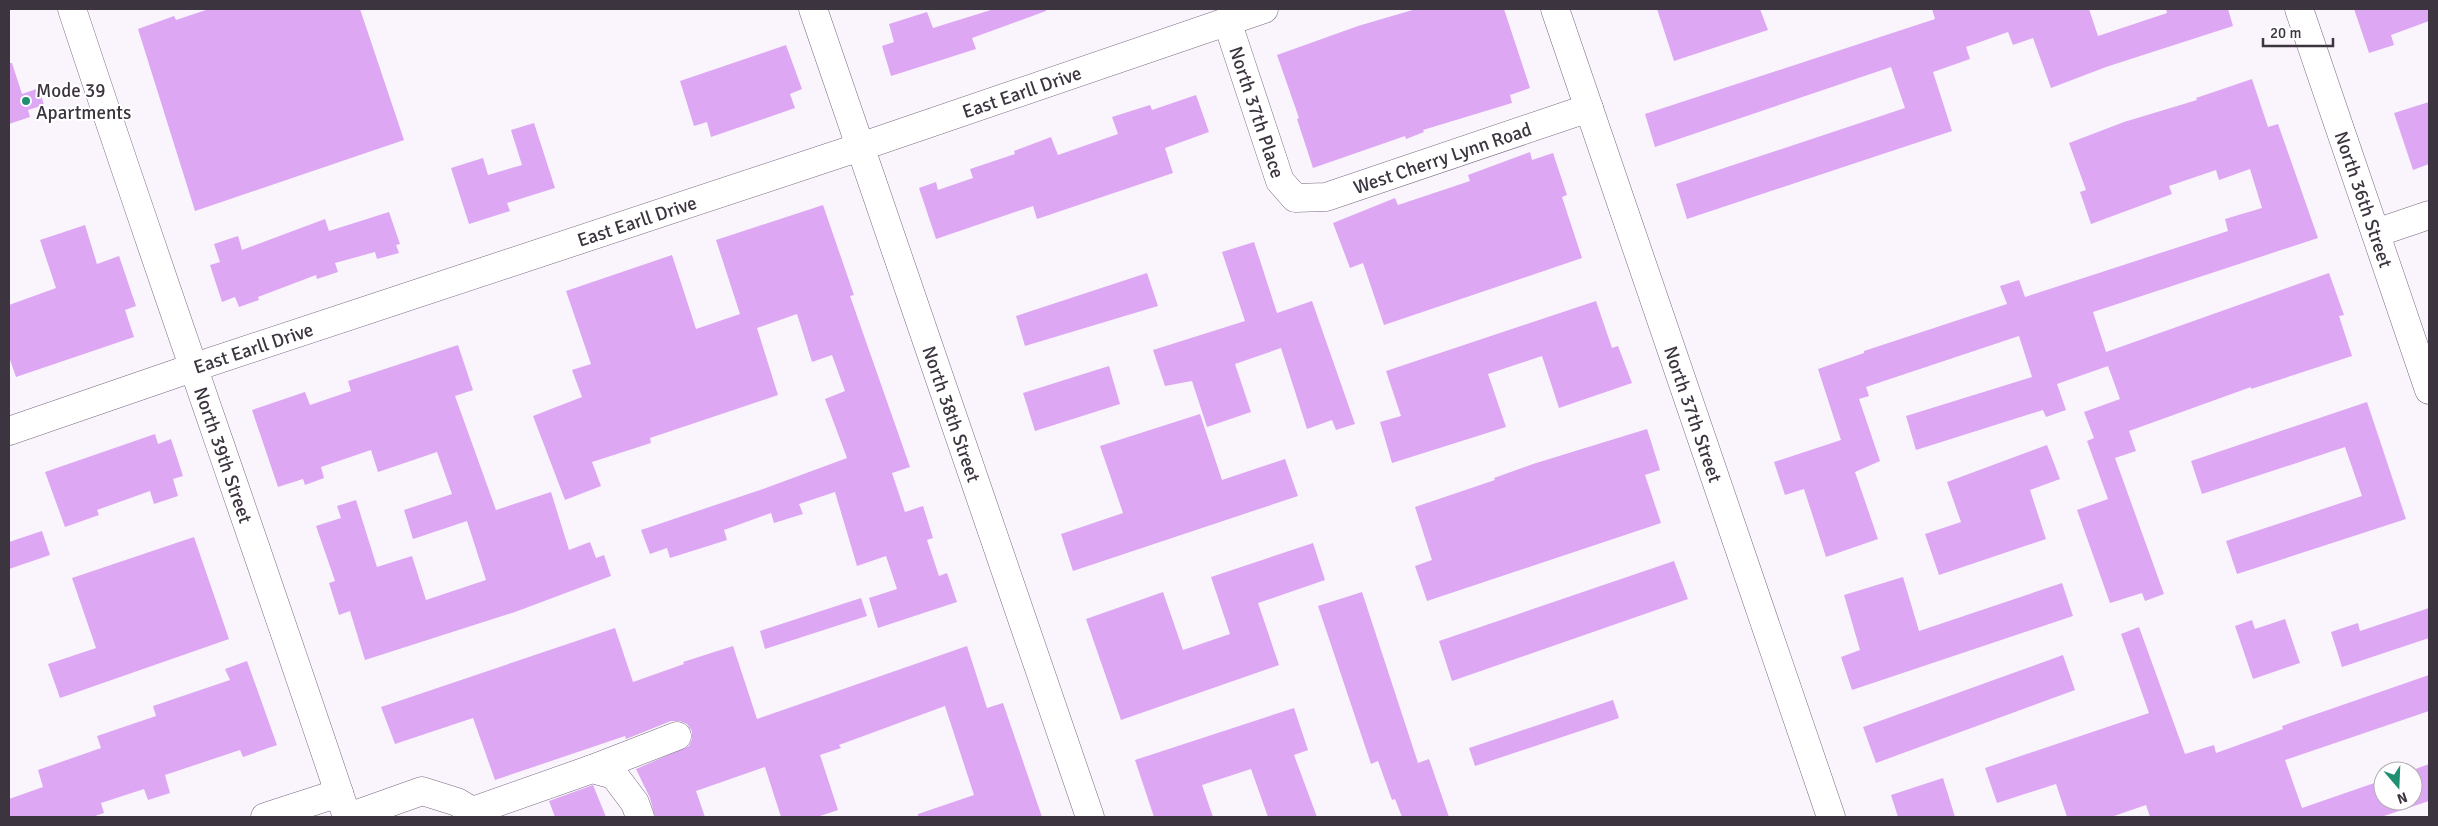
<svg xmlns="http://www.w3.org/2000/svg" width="2438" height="826" font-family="Signika,sans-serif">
  <rect width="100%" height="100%" fill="#faf5fc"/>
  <g fill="#dda7f4">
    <path d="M 209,9 L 360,9 L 404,140 L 195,211 L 138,29 L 174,16 L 176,20 Z"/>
    <path d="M 994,9 L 1046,9 L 1046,11 L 972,38 L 976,49 L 891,76 L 882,46 L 894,42 L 889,24 L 927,12 L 933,28 Z"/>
    <path d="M 1416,9 L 1504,9 L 1530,88 L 1510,95 L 1512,103 L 1423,130 L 1424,132 L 1406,139 L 1405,136 L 1313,168 L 1297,119 L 1299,118 L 1277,55 L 1358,26 Z"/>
    <path d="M 1657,9 L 1760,9 L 1768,30 L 1674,61 Z"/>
    <path d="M 1932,9 L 2089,9 L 2098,36 L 2167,13 L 2166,9 L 2228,9 L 2233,26 L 2106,67 L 2051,88 L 2033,38 L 2013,45 L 2008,32 L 1966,47 L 1970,59 L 1933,72 L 1952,131 L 1687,219 L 1676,184 L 1905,108 L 1891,67 L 1655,147 L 1645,114 L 1935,19 Z"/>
    <path d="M 2354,9 L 2429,9 L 2429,21 L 2391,35 L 2394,45 L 2369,53 Z"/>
    <path d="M 786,45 L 802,89 L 790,94 L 795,108 L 711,137 L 707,122 L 694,126 L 680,81 Z"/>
    <path d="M 9,63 L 12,63 L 22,94 L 39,88 L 44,105 L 28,110 L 30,117 L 9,124 Z"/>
    <path d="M 2252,79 L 2268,127 L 2278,124 L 2318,238 L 2093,312 L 2106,352 L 2329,273 L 2344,315 L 2339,316 L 2352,356 L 2251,389 L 2251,387 L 2129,431 L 2136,451 L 2115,458 L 2164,594 L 2145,601 L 2142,593 L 2110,603 L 2077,510 L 2108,499 L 2087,441 L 2094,438 L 2084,412 L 2120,399 L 2108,366 L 2057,384 L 2066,410 L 2046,417 L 2043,410 L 1916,450 L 1906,416 L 2032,377 L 2019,336 L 1866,387 L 1869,396 L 1859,399 L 1880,461 L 1855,472 L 1878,539 L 1826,557 L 1804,489 L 1785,495 L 1774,462 L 1841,440 L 1818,369 L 1864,353 L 1864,351 L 2007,304 L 2000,286 L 2019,280 L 2025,297 L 2228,231 L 2225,219 L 2262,208 L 2250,169 L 2219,180 L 2216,170 L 2169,186 L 2172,194 L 2091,224 L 2080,192 L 2086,190 L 2069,143 L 2124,122 L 2197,100 L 2196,98 Z"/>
    <path d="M 1196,95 L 1209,132 L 1165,148 L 1173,173 L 1037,219 L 1033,206 L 936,239 L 919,188 L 936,182 L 938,190 L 973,178 L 970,169 L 1015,154 L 1014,151 L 1051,137 L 1058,155 L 1118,134 L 1112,117 L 1150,105 L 1152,110 Z"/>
    <path d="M 2429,102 L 2429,164 L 2413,170 L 2394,113 Z"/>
    <path d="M 534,123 L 555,188 L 507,203 L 510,211 L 469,224 L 451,168 L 483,158 L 488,175 L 522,165 L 511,130 Z"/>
    <path d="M 1530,152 L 1532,160 L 1553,153 L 1567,195 L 1562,197 L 1582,258 L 1384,325 L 1363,263 L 1350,268 L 1333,223 L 1395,198 L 1398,205 L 1470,181 L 1468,175 Z"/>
    <path d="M 823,205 L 854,295 L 850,296 L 910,467 L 892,473 L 905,512 L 923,506 L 933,538 L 927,540 L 939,576 L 947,573 L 957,602 L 878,628 L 869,598 L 897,589 L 886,556 L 857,566 L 835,492 L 799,504 L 803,514 L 774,523 L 771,513 L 724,530 L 727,540 L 670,558 L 667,548 L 650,554 L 641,530 L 763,489 L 847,458 L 825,399 L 845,391 L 832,355 L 812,362 L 797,314 L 757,328 L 778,395 L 650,438 L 651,443 L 592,462 L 601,486 L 565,500 L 533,416 L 582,397 L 572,370 L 591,364 L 566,291 L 672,255 L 696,329 L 740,314 L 716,240 Z"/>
    <path d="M 389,212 L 400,244 L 396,245 L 399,253 L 377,259 L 375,252 L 335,263 L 338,272 L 317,279 L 316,275 L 258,297 L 259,300 L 239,307 L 235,297 L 222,302 L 210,265 L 220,262 L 214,244 L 238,236 L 242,250 L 325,219 L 329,231 Z"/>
    <path d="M 85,225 L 97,264 L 119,256 L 136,306 L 125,310 L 134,337 L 16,377 L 9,357 L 9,305 L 56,288 L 40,240 Z"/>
    <path d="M 1254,242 L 1277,313 L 1312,301 L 1355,424 L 1336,430 L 1332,420 L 1307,429 L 1281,348 L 1235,364 L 1251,412 L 1207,427 L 1192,381 L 1165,386 L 1153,350 L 1245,321 L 1222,252 Z"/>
    <path d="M 1147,273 L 1158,306 L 1025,346 L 1016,316 Z"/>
    <path d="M 1596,301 L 1612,348 L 1618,346 L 1632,383 L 1559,408 L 1542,356 L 1488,374 L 1506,427 L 1392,463 L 1380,422 L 1401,416 L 1386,371 Z"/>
    <path d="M 458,345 L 473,390 L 455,396 L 496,510 L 551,492 L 569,550 L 590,542 L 596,558 L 604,555 L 611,576 L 515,612 L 365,660 L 350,611 L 339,615 L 329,583 L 335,581 L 316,526 L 341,518 L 337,506 L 356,500 L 377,567 L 412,556 L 426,600 L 486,580 L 467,521 L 413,539 L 404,510 L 452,494 L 437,452 L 378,472 L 371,450 L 321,467 L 324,478 L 305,485 L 303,479 L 278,487 L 252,410 L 305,392 L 310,405 L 351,391 L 348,381 Z"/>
    <path d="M 1109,366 L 1120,404 L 1035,431 L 1023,393 Z"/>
    <path d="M 2367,402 L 2406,519 L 2237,574 L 2226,541 L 2362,496 L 2345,447 L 2202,494 L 2191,461 Z"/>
    <path d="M 1200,414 L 1222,480 L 1285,459 L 1298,496 L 1073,571 L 1061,534 L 1123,513 L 1100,446 Z"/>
    <path d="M 1647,429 L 1660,470 L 1645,475 L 1661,523 L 1427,601 L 1415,566 L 1432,560 L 1415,507 L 1495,480 L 1494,478 L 1533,464 Z"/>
    <path d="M 155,434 L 158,444 L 171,439 L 183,476 L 173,479 L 178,496 L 154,504 L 150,491 L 97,510 L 99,515 L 65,527 L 45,472 Z"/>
    <path d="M 2047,445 L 2060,479 L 2030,490 L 2046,539 L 1939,575 L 1925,534 L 1961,522 L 1947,482 Z"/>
    <path d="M 42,531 L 50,555 L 9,569 L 9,542 Z"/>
    <path d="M 194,537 L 229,639 L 60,698 L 48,664 L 96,648 L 72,578 Z"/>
    <path d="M 1313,543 L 1325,580 L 1258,603 L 1279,665 L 1121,720 L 1086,619 L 1163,592 L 1183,650 L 1230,634 L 1211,577 Z"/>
    <path d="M 1674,561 L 1688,599 L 1452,681 L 1439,641 Z"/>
    <path d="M 1903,577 L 1919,631 L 2062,583 L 2073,616 L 1852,690 L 1841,657 L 1860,650 L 1844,595 Z"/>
    <path d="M 1362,592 L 1418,763 L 1429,759 L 1449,817 L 1402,817 L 1395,799 L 1392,800 L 1378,761 L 1371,764 L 1318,606 Z"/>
    <path d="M 861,598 L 867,616 L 765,649 L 760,631 Z"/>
    <path d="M 2429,608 L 2429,638 L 2342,667 L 2331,632 L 2358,623 L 2360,631 Z"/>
    <path d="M 2285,619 L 2300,663 L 2253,679 L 2235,626 L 2252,620 L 2255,629 Z"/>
    <path d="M 2139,627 L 2185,754 L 2214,745 L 2216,753 L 2283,729 L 2282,726 L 2429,675 L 2429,711 L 2285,760 L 2302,808 L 2383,780 L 2383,801 L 2413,801 L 2413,771 L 2410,771 L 2429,764 L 2429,801 L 2381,817 L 2150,817 L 2146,805 L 2111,817 L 2067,817 L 2056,784 L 1997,803 L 1985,768 L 2149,713 L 2121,634 Z"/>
    <path d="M 615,628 L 633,682 L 684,664 L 683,662 L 733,646 L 757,719 L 967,646 L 987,708 L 1003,703 L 1042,817 L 918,817 L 918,814 L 974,795 L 945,706 L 839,745 L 841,748 L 820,755 L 838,810 L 817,817 L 781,817 L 765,767 L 696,791 L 705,817 L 655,817 L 650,798 L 636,769 L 689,746 L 692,739 L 692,731 L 687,724 L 680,721 L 671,721 L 626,739 L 625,736 L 495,780 L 473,718 L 395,744 L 381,707 Z"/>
    <path d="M 2063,655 L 2075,690 L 1876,763 L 1863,727 Z"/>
    <path d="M 247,661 L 277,745 L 243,757 L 240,750 L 165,775 L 170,793 L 148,800 L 144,789 L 101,803 L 104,813 L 92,817 L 9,817 L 9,799 L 43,787 L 38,770 L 101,748 L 97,736 L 156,716 L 153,706 L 230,680 L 225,669 Z"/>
    <path d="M 1613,700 L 1619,718 L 1475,766 L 1469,748 Z"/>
    <path d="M 1294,708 L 1308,750 L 1294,755 L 1317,817 L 1268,817 L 1251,769 L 1202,785 L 1213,817 L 1154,817 L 1135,760 Z"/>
    <path d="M 1943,778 L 1955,817 L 1898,817 L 1891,795 Z"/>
    <path d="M 593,785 L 606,817 L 555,817 L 549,801 Z"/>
  </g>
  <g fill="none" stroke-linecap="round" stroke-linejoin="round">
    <defs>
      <g id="minor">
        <path id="s1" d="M 72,9 C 161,279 257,547 347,817"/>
        <path id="s2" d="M 813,9 L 1090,817"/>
        <path id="s3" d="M 1555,9 L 1831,817"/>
        <path id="s4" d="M 1227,21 L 1280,181 L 1295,198 L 1326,197 L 1589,108"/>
        <path d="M 2376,233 L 2429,215"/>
        <path id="s5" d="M 9,431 L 192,368 L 860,147 L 1264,9"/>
        <path d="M 592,769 L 677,736"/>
        <path d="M 473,811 L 592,769 L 614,775 L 635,803 L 640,817"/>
        <path d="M 265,817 L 339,793"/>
        <path d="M 349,817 L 422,791 L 457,802 L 482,817"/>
      </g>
      <g id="major">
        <path id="s6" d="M 2299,9 L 2429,390"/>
      </g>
    </defs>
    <use href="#minor" stroke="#7a6882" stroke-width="29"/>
    <use href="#major" stroke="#7a6882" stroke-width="29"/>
    <use href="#minor" stroke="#fff" stroke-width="28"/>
    <use href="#major" stroke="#fff" stroke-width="28"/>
  </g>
  <circle fill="#1e9071" stroke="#fff" stroke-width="2" cx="26" cy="101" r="5"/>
  <g text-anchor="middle" stroke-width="4" stroke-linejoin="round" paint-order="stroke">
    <g font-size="19" fill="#3c343f" stroke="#fff" text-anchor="start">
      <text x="36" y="97">Mode 39<tspan x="36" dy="22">Apartments</tspan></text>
    </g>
    <g font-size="19" fill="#3c343f" stroke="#fff">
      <text dy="7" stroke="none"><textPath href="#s5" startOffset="1068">East Earll Drive</textPath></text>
      <text dy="7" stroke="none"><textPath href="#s4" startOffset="96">North 37th Place</textPath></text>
      <text dy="7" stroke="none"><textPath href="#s4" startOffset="345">West Cherry Lynn Road</textPath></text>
      <text dy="7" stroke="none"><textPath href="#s6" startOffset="201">North 36th Street</textPath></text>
      <text dy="7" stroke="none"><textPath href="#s5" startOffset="662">East Earll Drive</textPath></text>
      <text dy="7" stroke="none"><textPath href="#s5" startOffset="258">East Earll Drive</textPath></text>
      <text dy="7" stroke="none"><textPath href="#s2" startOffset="428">North 38th Street</textPath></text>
      <text dy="7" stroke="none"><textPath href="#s3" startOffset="428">North 37th Street</textPath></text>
      <text dy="7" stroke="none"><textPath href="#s1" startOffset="471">North 39th Street</textPath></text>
    </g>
  </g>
  <rect width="2438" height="826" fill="none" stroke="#3c343f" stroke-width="20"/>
  <g transform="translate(2398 786) rotate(161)"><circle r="24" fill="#ffffff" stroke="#b1aeb2"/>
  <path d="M0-4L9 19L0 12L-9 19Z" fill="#1e9071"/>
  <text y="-8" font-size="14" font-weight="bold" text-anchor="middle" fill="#3c343f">N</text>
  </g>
  <path d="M2263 38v8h70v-8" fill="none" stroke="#3c343f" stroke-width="2.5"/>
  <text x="2270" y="38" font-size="15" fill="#3c343f" stroke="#ffffff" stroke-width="4" paint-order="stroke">20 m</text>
</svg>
